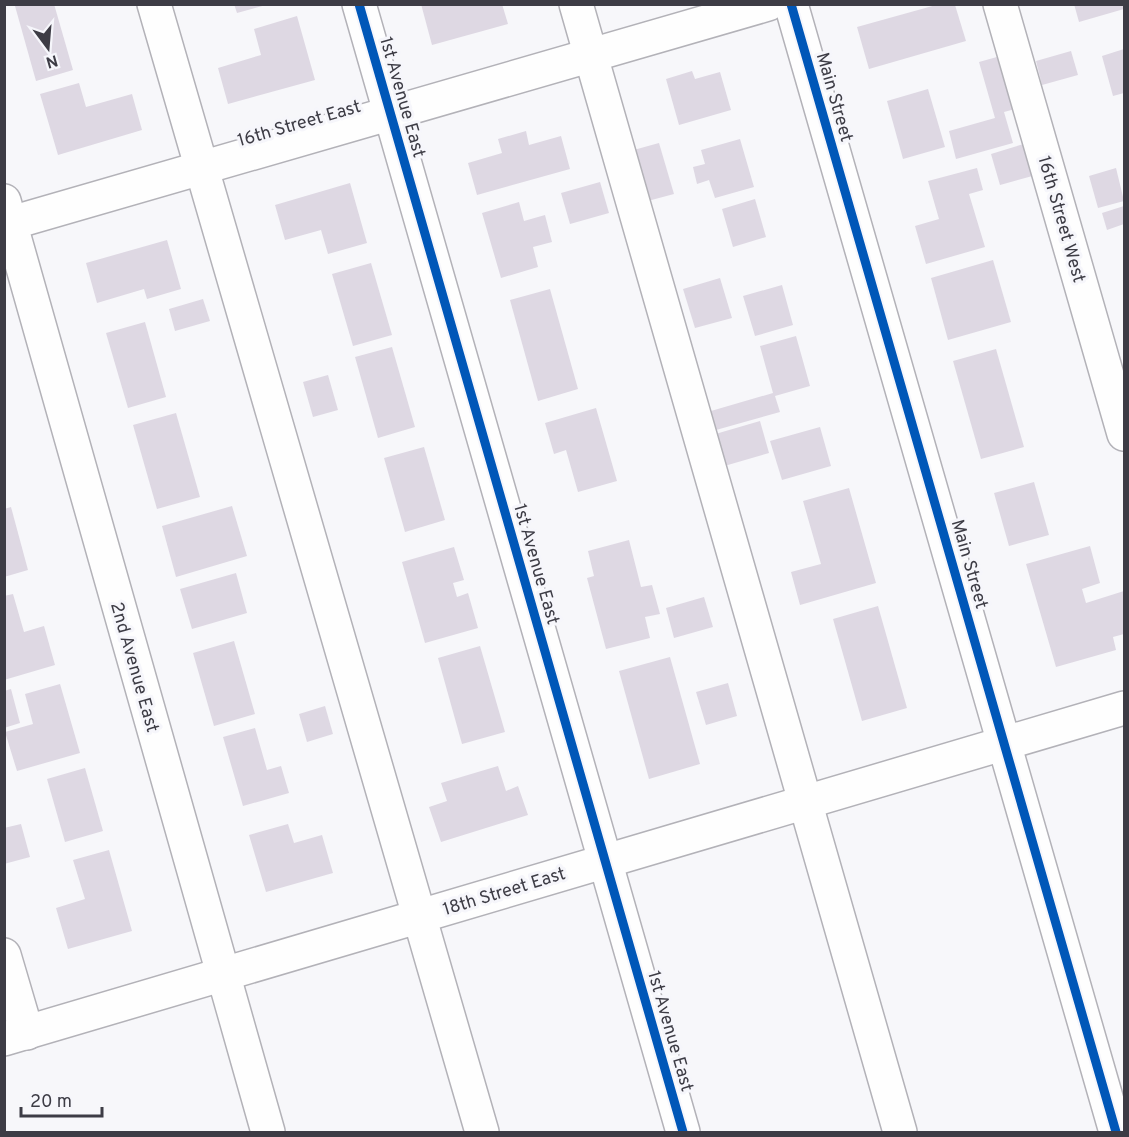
<svg xmlns="http://www.w3.org/2000/svg" width="1129" height="1137" font-family="Overpass,sans-serif">
  <rect width="100%" height="100%" fill="#f7f7fa"/>
  <g fill="#ded8e3">
    <path d="M 20,4 L 54,4 L 73,70 L 36,81 L 15,6 Z"/>
    <path d="M 234,4 L 265,4 L 266,5 L 237,13 Z"/>
    <path d="M 421,4 L 502,4 L 508,24 L 432,45 Z"/>
    <path d="M 1074,4 L 1124,4 L 1124,9 L 1079,22 Z"/>
    <path d="M 936,5 L 955,5 L 966,41 L 869,69 L 857,27 Z"/>
    <path d="M 297,16 L 315,80 L 228,104 L 218,68 L 261,55 L 254,29 Z"/>
    <path d="M 1124,49 L 1124,93 L 1113,96 L 1102,56 Z"/>
    <path d="M 1071,51 L 1078,75 L 1042,85 L 1036,61 Z"/>
    <path d="M 1004,55 L 1019,108 L 1004,112 L 1013,143 L 956,159 L 949,131 L 995,118 L 979,62 Z"/>
    <path d="M 692,71 L 695,79 L 720,72 L 731,110 L 679,125 L 666,79 Z"/>
    <path d="M 79,83 L 86,107 L 132,94 L 142,130 L 58,155 L 40,94 Z"/>
    <path d="M 928,89 L 945,147 L 903,159 L 887,101 Z"/>
    <path d="M 526,131 L 529,145 L 561,136 L 570,169 L 477,195 L 468,163 L 502,153 L 498,139 Z"/>
    <path d="M 740,139 L 754,187 L 715,198 L 709,180 L 697,184 L 693,167 L 705,164 L 701,150 Z"/>
    <path d="M 659,143 L 674,194 L 644,202 L 630,151 Z"/>
    <path d="M 1027,143 L 1036,175 L 1000,185 L 991,154 Z"/>
    <path d="M 977,168 L 983,190 L 969,194 L 985,247 L 926,264 L 915,226 L 939,219 L 928,181 Z"/>
    <path d="M 1116,168 L 1124,201 L 1098,208 L 1089,176 Z"/>
    <path d="M 600,182 L 609,213 L 570,224 L 561,193 Z"/>
    <path d="M 350,183 L 367,243 L 328,254 L 321,230 L 285,240 L 275,205 Z"/>
    <path d="M 755,199 L 766,237 L 733,247 L 722,209 Z"/>
    <path d="M 519,202 L 524,221 L 545,215 L 552,242 L 533,247 L 538,267 L 501,278 L 482,213 Z"/>
    <path d="M 1124,206 L 1124,224 L 1107,230 L 1102,213 Z"/>
    <path d="M 167,240 L 181,289 L 147,299 L 144,289 L 97,303 L 86,263 Z"/>
    <path d="M 993,260 L 1011,322 L 948,340 L 931,278 Z"/>
    <path d="M 371,263 L 392,335 L 353,346 L 332,274 Z"/>
    <path d="M 720,278 L 732,318 L 695,328 L 683,289 Z"/>
    <path d="M 782,285 L 793,325 L 755,336 L 743,296 Z"/>
    <path d="M 550,289 L 578,389 L 538,401 L 510,300 Z"/>
    <path d="M 203,299 L 210,321 L 175,331 L 169,309 Z"/>
    <path d="M 145,322 L 166,397 L 128,408 L 106,333 Z"/>
    <path d="M 796,336 L 810,386 L 775,396 L 780,412 L 716,430 L 711,411 L 773,393 L 760,346 Z"/>
    <path d="M 392,347 L 415,427 L 378,438 L 355,357 Z"/>
    <path d="M 996,349 L 1024,447 L 981,459 L 953,361 Z"/>
    <path d="M 328,375 L 338,410 L 313,417 L 303,382 Z"/>
    <path d="M 596,408 L 617,481 L 578,492 L 566,450 L 554,454 L 545,423 Z"/>
    <path d="M 176,413 L 200,497 L 157,509 L 133,425 Z"/>
    <path d="M 760,421 L 769,453 L 721,467 L 712,435 Z"/>
    <path d="M 820,427 L 831,466 L 782,480 L 770,441 Z"/>
    <path d="M 424,447 L 445,520 L 405,532 L 384,458 Z"/>
    <path d="M 1034,482 L 1049,535 L 1009,546 L 994,493 Z"/>
    <path d="M 849,488 L 876,583 L 800,605 L 791,572 L 821,564 L 803,501 Z"/>
    <path d="M 232,506 L 247,556 L 176,577 L 162,526 Z"/>
    <path d="M 11,507 L 28,570 L 4,577 L 4,509 Z"/>
    <path d="M 629,540 L 641,587 L 652,585 L 660,614 L 645,617 L 650,638 L 606,649 L 587,578 L 594,576 L 588,551 Z"/>
    <path d="M 1090,546 L 1100,583 L 1082,589 L 1086,603 L 1124,591 L 1124,634 L 1113,637 L 1116,650 L 1056,667 L 1026,564 Z"/>
    <path d="M 454,547 L 464,580 L 453,583 L 457,597 L 468,593 L 478,628 L 425,643 L 402,562 Z"/>
    <path d="M 236,573 L 247,613 L 192,629 L 180,589 Z"/>
    <path d="M 13,594 L 24,632 L 44,626 L 55,665 L 4,680 L 4,596 Z"/>
    <path d="M 704,597 L 713,627 L 674,638 L 666,608 Z"/>
    <path d="M 878,606 L 907,708 L 862,721 L 833,619 Z"/>
    <path d="M 234,641 L 255,714 L 214,726 L 193,653 Z"/>
    <path d="M 480,646 L 505,732 L 462,744 L 438,658 Z"/>
    <path d="M 670,657 L 700,764 L 649,779 L 619,671 Z"/>
    <path d="M 728,683 L 737,716 L 706,725 L 696,692 Z"/>
    <path d="M 60,684 L 80,753 L 17,771 L 5,732 L 33,724 L 25,694 Z"/>
    <path d="M 11,689 L 20,723 L 4,728 L 4,691 Z"/>
    <path d="M 325,706 L 333,734 L 307,742 L 299,714 Z"/>
    <path d="M 255,728 L 267,770 L 281,766 L 289,793 L 243,806 L 223,737 Z"/>
    <path d="M 498,766 L 506,791 L 518,786 L 528,815 L 441,842 L 429,807 L 447,801 L 441,783 Z"/>
    <path d="M 85,768 L 103,831 L 65,842 L 47,779 Z"/>
    <path d="M 21,824 L 30,857 L 4,864 L 4,828 Z"/>
    <path d="M 288,824 L 294,843 L 322,835 L 333,873 L 266,892 L 249,835 Z"/>
    <path d="M 109,850 L 132,931 L 68,949 L 56,908 L 85,899 L 73,860 Z"/>
  </g>
  <g fill="none" stroke-linecap="round" stroke-linejoin="round">
    <defs>
      <g id="minor">
        <path d="M 154,4 L 482,1132"/>
        <path d="M 359,4 L 683,1132"/>
        <path d="M 576,4 L 900,1132"/>
        <path d="M 791,4 L 1116,1132"/>
        <path d="M 1000,4 L 1124,434"/>
        <path d="M 4,201 L 268,1132"/>
        <path d="M 11,223 L 768,4"/>
        <path d="M 4,955 L 27,1033"/>
        <path d="M 4,1039 L 1124,708"/>
      </g>
    </defs>
    <use href="#minor" stroke="#b3b2b8" stroke-width="36"/>
    <use href="#minor" stroke="#fefefe" stroke-width="33"/>
    <defs>
      <g id="cycleway">
        <path d="M 359,4 L 683,1132"/>
        <path d="M 791,4 L 1116,1132"/>
      </g>
    </defs>
    <use href="#cycleway" stroke="#f6f6fb" stroke-width="13"/>
    <use href="#cycleway" stroke="#0057b8" stroke-width="9"/>
  </g>
  <g text-anchor="middle" stroke-width="6" stroke-linejoin="round" paint-order="stroke">
    <g font-size="18" fill="#3d3c45" stroke="#f6f6fb">
      <text transform="translate(403 97) rotate(74)" y="6">1st Avenue East</text>
      <text transform="translate(835 97) rotate(74)" y="6">Main Street</text>
      <text transform="translate(299 123) rotate(-16)" y="6">16th Street East</text>
      <text transform="translate(1062 219) rotate(74)" y="6">16th Street West</text>
      <text transform="translate(537 564) rotate(74)" y="6">1st Avenue East</text>
      <text transform="translate(970 564) rotate(74)" y="6">Main Street</text>
      <text transform="translate(135 667) rotate(74)" y="6">2nd Avenue East</text>
      <text transform="translate(504 891) rotate(-17)" y="6">18th Street East</text>
      <text transform="translate(671 1031) rotate(74)" y="6">1st Avenue East</text>
    </g>
  </g>
  <rect width="1129" height="1137" fill="none" stroke="#3d3c45" stroke-width="12"/>
  <g transform="translate(48 48) rotate(164)" stroke="#f6f6fb" stroke-width="4.5" paint-order="stroke">
  <path d="M0-4.5L10 22L0 15L-10 22Z" fill="#3d3c45"/>
  <text y="-9" font-size="16" font-weight="bold" text-anchor="middle" fill="#3d3c45">N</text>
  </g>
  <path d="M21 1107v9h81v-9" fill="none" stroke="#3d3c45" stroke-width="3"/>
  <text x="30" y="1107" font-size="18" fill="#3d3c45" stroke="#f6f6fb" stroke-width="4.5" paint-order="stroke">20 m</text>
</svg>
